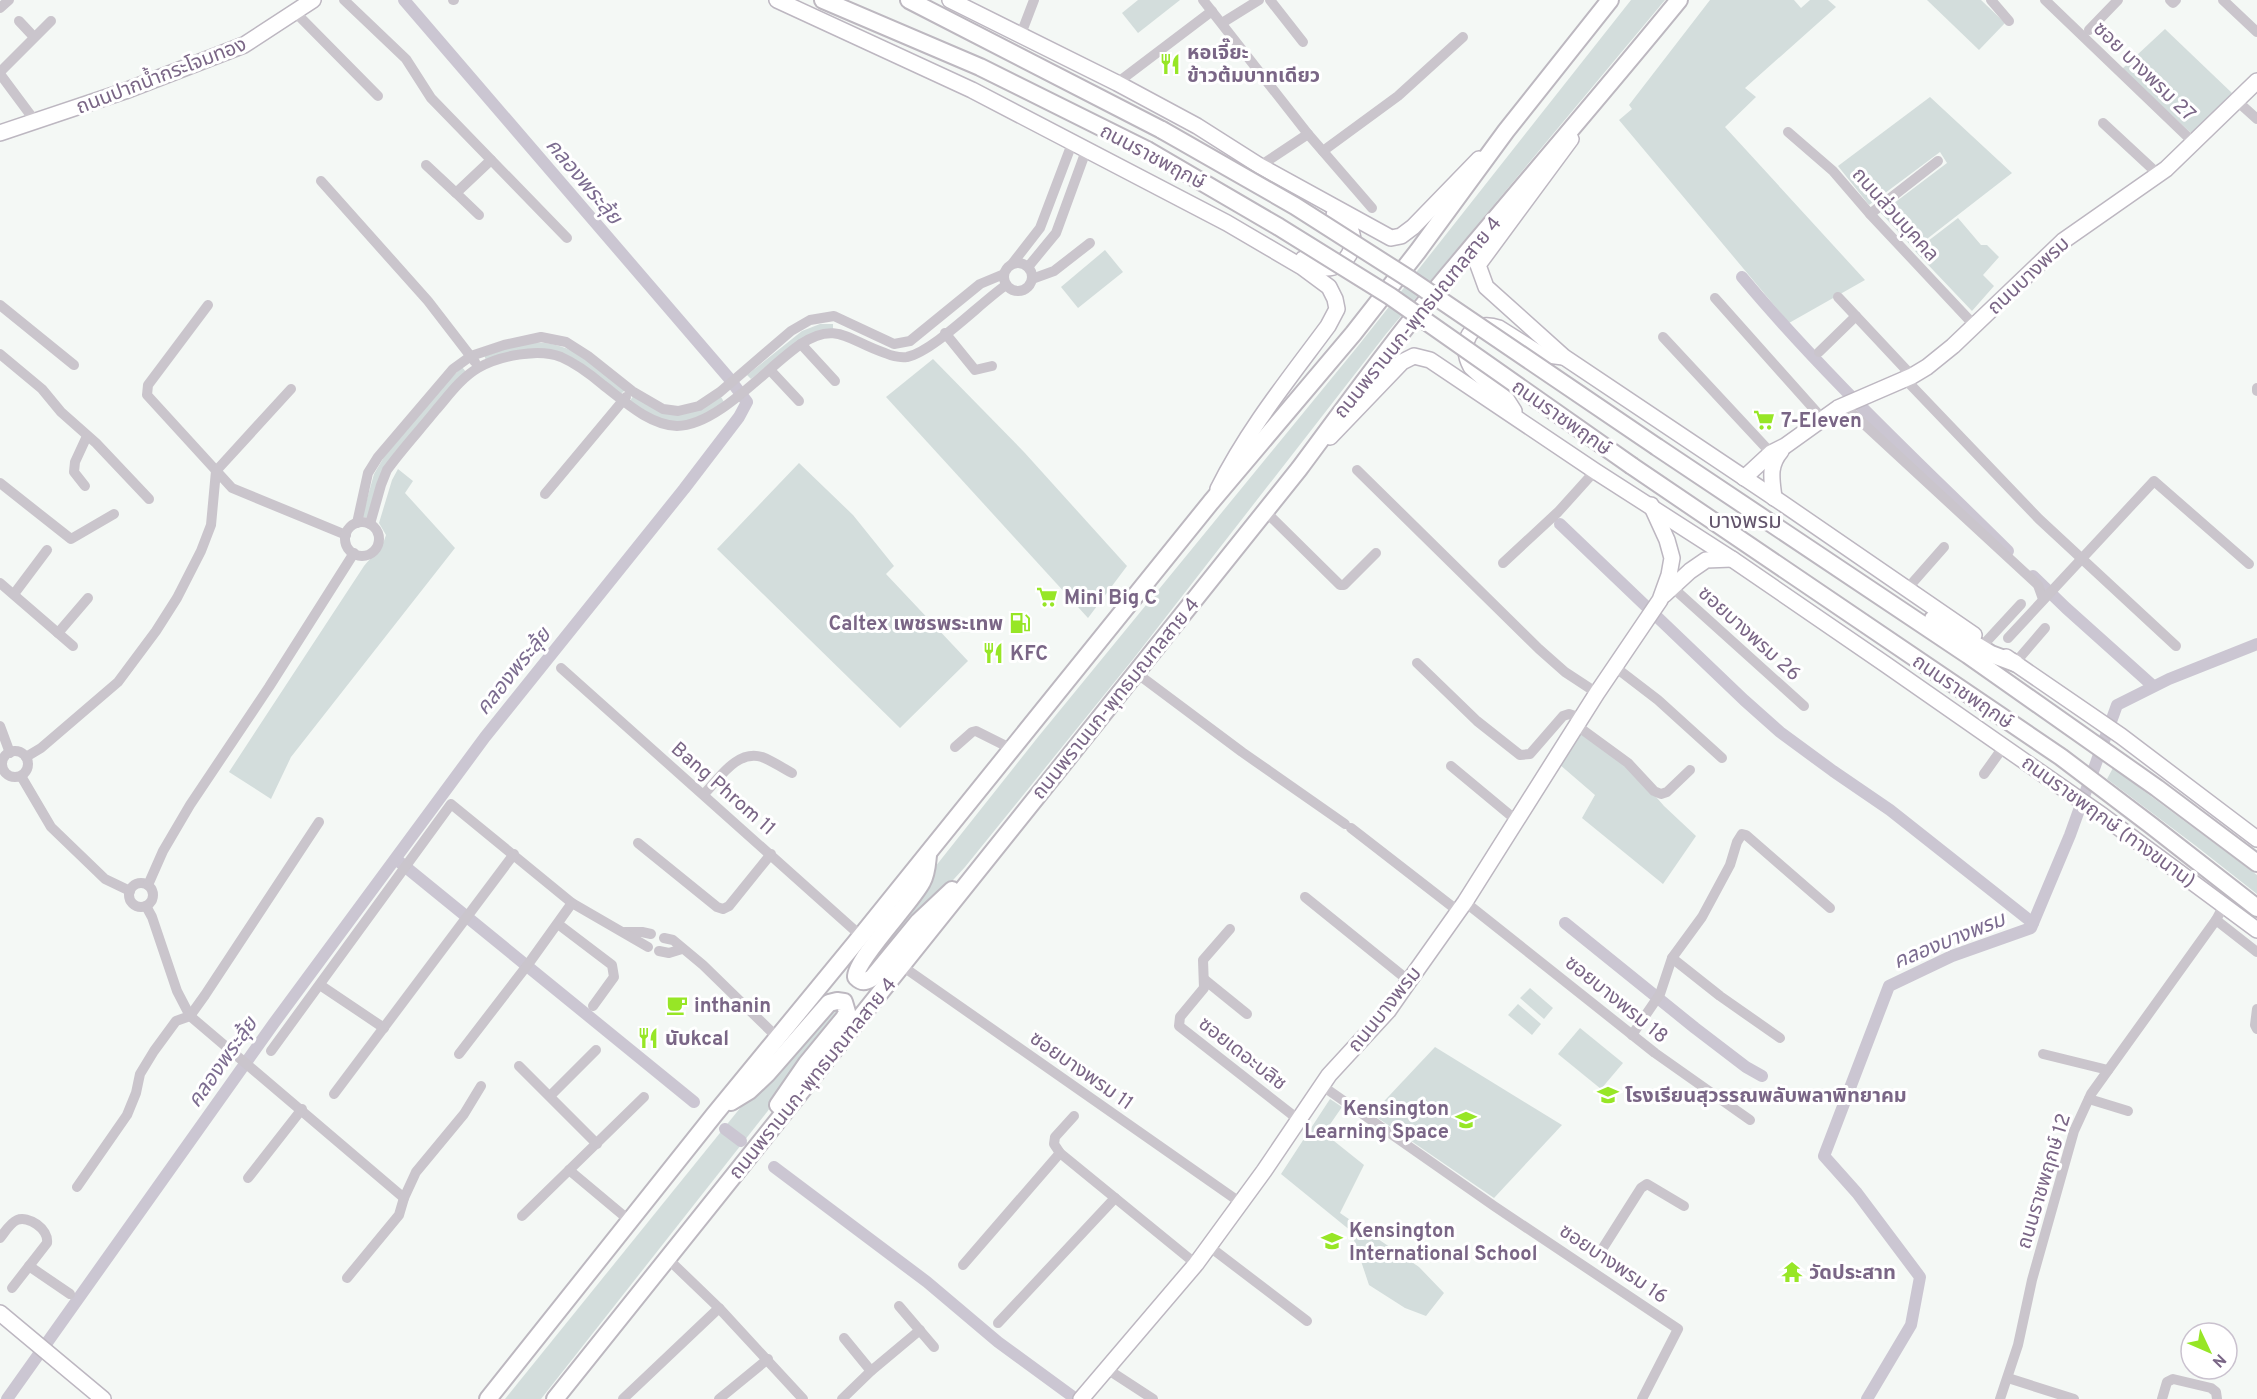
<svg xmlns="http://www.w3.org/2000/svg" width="2257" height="1399" font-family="Overpass,'Noto Sans Thai',sans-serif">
  <rect width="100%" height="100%" fill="#f4f8f5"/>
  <g fill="#d3dddc">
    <path d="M 1138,0 L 1180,0 L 1138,33 L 1122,13 Z"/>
    <path d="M 1631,0 L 1665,0 L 1386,334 L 1134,658 L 965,867 L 868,973 L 865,971 L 935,867 L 1038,737 L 1358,346 Z"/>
    <path d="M 1710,0 L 1794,0 L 1801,8 L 1810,0 L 1828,0 L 1836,7 L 1745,88 L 1756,97 L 1725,127 L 1865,280 L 1789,323 L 1619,120 L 1632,109 L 1629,105 Z"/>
    <path d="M 1927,0 L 1981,0 L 2005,23 L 1979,50 Z"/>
    <path d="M 2165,29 L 2233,94 L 2192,134 L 2122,69 Z"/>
    <path d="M 1930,97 L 2012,173 L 1914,249 L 1881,213 L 1947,163 L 1940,152 L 1869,205 L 1838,166 Z"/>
    <path d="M 1958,218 L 1981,245 L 1987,245 L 1999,257 L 1983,275 L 1994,286 L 1972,311 L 1915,251 Z"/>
    <path d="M 1105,250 L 1123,272 L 1078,308 L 1061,287 Z"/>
    <path d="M 820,324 L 833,324 L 833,329 L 799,340 L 751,379 L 747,375 L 802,331 Z"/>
    <path d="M 532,342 C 575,343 593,364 625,390 L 620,395 L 567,356 L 486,361 L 484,354 Z"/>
    <path d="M 933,359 L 1024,452 L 1127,566 L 1088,618 L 886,397 Z"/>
    <path d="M 462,367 L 466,372 L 395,452 L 369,518 L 362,517 L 374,474 L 384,457 L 450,379 Z"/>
    <path d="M 634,395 C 676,415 678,423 721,397 L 724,402 C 707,416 681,428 658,419 C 648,415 638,407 629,402 Z"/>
    <path d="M 799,463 L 853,515 L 894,566 L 886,574 L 968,661 L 900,728 L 717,549 Z"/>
    <path d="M 398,469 L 413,481 L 405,493 L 455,548 L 291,757 L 271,799 L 229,772 L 364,566 C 373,555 382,549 386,535 L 379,523 L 392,480 Z"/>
    <path d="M 1581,733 L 1630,767 L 1664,806 L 1696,836 L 1663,884 L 1582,818 L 1595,795 L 1559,764 Z"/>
    <path d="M 2113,768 L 2257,875 L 2257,894 L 2196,846 L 2107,779 Z"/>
    <path d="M 1530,988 L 1553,1008 L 1544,1019 L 1520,998 Z"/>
    <path d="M 1518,1004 L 1541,1024 L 1532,1035 L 1508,1015 Z"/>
    <path d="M 836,1005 L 839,1010 L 833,1022 L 767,1112 L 541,1399 L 505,1399 L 745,1102 Z"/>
    <path d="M 1580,1028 L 1623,1063 L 1601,1089 L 1558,1054 Z"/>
    <path d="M 1435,1047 L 1562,1125 L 1494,1198 L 1372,1114 Z"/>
    <path d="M 1330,1099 L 1342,1107 L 1324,1133 L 1364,1165 L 1340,1213 L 1419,1267 L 1444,1293 L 1426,1316 L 1405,1308 L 1369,1285 L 1351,1231 L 1281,1174 Z"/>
  </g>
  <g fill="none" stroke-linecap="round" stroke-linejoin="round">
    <g stroke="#cbc6d2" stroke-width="12">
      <path d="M 1742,277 C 1824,375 1917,461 2008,551"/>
      <path d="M 1560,524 L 1744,700 L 1780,732 L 1833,771 L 1890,810 L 2033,923"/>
      <path d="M 2033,576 L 2066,608 L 2153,686"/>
      <path d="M 397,860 L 694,1102"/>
      <path d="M 1565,923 L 1695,1028 L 1746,1067 L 1762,1076"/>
      <path d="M 725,1129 L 741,1141"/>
      <path d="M 774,1167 L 927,1282 L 998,1342 L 1076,1399"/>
      <path d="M 7,1399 L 274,1023 L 485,737 L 684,489 L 739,417 L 747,402 L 728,377 L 404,0"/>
      <path d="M 1867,1399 L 1911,1325 L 1920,1277 L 1857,1193 L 1824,1156 L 1889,986 L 1952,956 L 2031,928 L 2070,835 L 2117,705 L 2169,679 L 2257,644"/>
    </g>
    <defs>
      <g id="secondary">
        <path d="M 777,0 L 972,90 L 1227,223 L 1302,267 L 1329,287 L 1335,299 L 1337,309 L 1328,326 C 1288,380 1248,429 1218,489"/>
        <path d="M 950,0 L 1117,83 L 1197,126 L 1260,166 L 1391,238 L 1401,236 L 1413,227 L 1479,159"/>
        <path d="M 0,133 L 125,91 L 244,45 L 313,0"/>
        <path d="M 1571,139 L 1478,265 L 1486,287 L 1564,357 L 1782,503 L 1974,635"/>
        <path d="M 1303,259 C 1310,263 1317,268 1325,268 C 1346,269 1360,245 1349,227 C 1345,222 1339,219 1334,215"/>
        <path d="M 1514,411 L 1507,400 L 1471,367 C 1458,343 1470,318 1499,328 L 1540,354 L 1563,357"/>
        <path d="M 1330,437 L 1402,362 L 1414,356 L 1430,360 L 1595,471 L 1732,559 L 1885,664 L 2103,816 L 2257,930"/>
        <path d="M 1744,478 L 1771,453 L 1785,446 L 1838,408 L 1912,376 L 1927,367 L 1953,346 L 2063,241 L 2166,169 L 2257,81"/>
        <path d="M 1774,498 C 1772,480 1768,466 1781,451"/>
        <path d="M 1664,595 L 1690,571 L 1706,560 L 1732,559"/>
        <path d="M 2006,657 L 2121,736 L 2257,839"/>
        <path d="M 0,1313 L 103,1399"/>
        <path d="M 1081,1399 L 1196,1264 L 1264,1171 L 1329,1075 L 1388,1011 L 1404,988 L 1465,902 L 1597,693 L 1660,600 L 1669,575 L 1672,558 L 1667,540 L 1651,505"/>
      </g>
      <g id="primary">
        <path d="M 823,0 L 980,67 L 1147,150"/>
        <path d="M 909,0 L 1162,130"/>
        <path d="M 1657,447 L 1968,655 L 2157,788 L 2257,863"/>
        <path d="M 1632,466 L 2061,757 L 2152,826 L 2257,908"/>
        <path d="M 1933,619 L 1991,654 L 2015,663"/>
        <path d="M 928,855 C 927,864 927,873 922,882 C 912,902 855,960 856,977 C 862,983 865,982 872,978 L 918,922 L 952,890"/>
        <path d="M 731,1102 L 749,1091 L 767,1074 L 829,1003 L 837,1001 L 844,1002 L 847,1012 L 844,1018 L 807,1063 L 778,1105"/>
        <path d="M 488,1399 L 714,1115 L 861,936 L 1211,502 L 1353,334 L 1418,251 L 1506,131 L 1610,0"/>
        <path d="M 555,1399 L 1299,469 C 1348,403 1396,337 1448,275 C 1525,183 1603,93 1679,0"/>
      </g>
    </defs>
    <use href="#secondary" stroke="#bdb7c1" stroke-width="18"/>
    <use href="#primary" stroke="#bdb8c0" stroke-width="20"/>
    <g stroke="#cac5cc" stroke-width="10">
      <path d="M 344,0 L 406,59 L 431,98 L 567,238"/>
      <path d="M 453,0 L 454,0"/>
      <path d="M 1203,0 L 1308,134 L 1372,208"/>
      <path d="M 1270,0 L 1303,42"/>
      <path d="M 1991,0 L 2009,21"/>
      <path d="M 2045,0 L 2194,143"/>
      <path d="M 2170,0 L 2173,3 L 2176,0"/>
      <path d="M 2223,0 L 2257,32"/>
      <path d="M 0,8 L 9,0"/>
      <path d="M 295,12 L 378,96"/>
      <path d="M 19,21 L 34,37"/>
      <path d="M 1222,23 L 1259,0"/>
      <path d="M 2089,30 L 2118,0"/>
      <path d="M 1021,34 L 1034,0"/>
      <path d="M 0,72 L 51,21"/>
      <path d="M 0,74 L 35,121"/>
      <path d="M 1117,83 L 1212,11"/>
      <path d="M 2237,101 L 2257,119"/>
      <path d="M 2103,123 L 2158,174"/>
      <path d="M 1788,132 L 1833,171 L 1870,214 L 1974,325"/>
      <path d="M 1323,151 L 1398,96 L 1463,37"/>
      <path d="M 426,165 L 456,193"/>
      <path d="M 1260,166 L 1308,134"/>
      <path d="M 321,181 L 428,301 L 475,362"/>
      <path d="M 1870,214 L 1938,161"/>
      <path d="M 479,215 L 456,193 L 491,160"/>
      <circle cx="1018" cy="277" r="14"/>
      <path d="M 1012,264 L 1040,228 L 1073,141"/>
      <path d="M 1028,267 L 1056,233 L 1087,148"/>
      <path d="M 1032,279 L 1054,271 L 1090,243"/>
      <path d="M 1838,297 L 1912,376"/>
      <path d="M 1715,298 L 1822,418"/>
      <path d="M 0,305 L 74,365"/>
      <path d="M 208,305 L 148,385 L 147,395 L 232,488 L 346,535"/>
      <path d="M 945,333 L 975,370 L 992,366"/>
      <path d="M 1663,337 L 1771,453"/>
      <path d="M 801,344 L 835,381"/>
      <path d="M 1819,352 L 1856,316"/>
      <path d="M 0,354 L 42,389 L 61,412 L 96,443 L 149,499"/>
      <path d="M 770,370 L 799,401"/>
      <path d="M 1905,379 L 2039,519 L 2176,646"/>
      <path d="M 2257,388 L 2257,391"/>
      <path d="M 1838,408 L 1852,413 L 2038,585 L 2043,599"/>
      <path d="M 1357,470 L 1539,649 L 1565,672 L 1597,693"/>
      <path d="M 0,483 L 71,539 L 114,514"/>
      <path d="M 85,486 L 74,472 L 75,462 L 87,436"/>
      <path d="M 545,494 L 626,397"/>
      <path d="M 1265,511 L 1340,585 L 1344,585 L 1376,553"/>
      <circle cx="362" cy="539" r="17"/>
      <path d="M 357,523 L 368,473 L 378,457 L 453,369 L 471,356 L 504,345 L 541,337 L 566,342 L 588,356 L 632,391 L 663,409 L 678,411 L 699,406 L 720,392 L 791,331 L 810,320 L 834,316 L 894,344 L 910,341 L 980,284 L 1004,274"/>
      <path d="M 370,524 L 381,485 L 387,470 C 402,449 420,430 436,410 C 449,395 461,378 478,368 C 499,356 538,348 561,357 C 577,364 590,374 603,385 C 624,401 649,425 677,426 C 718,426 768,366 801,344 C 837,320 850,342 885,353 C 892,356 899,358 907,357 C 934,351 980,303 1006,285"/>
      <path d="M 1503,563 L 1558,512 L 1595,471"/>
      <path d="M 0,583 L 73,646"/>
      <path d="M 1672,587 L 1804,706"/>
      <path d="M 1907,589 L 1944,547"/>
      <path d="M 14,594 L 47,550"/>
      <path d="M 58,633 L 88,598"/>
      <path d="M 2008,638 L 2154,481 L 2249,564"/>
      <path d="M 1985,643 L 2021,604"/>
      <path d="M 1417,663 L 1477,721 L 1520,755 L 1530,754 L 1563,716 L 1569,714 L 1581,718"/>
      <path d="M 2015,663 L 2045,628"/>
      <path d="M 1615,667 L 1658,700 L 1722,758"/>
      <path d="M 561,668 L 861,936"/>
      <path d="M 1135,672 L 1242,752 L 1345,824"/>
      <path d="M 1576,725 L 1628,763 L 1654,791 L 1661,794 L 1667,792 L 1690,770"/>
      <path d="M 0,726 L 10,753"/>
      <path d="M 955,747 L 972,732 L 976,731 L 1012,749"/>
      <circle cx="15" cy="764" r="13"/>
      <path d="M 26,757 L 41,748 L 118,682 L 156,631 L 177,598 L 201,551 L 211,525 L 216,471 L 291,389"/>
      <path d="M 1451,766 L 1516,820"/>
      <path d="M 1984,774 L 2004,746"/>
      <path d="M 21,776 L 51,827 L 105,879 L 130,891"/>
      <path d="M 704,794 C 719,779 737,749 762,757 C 772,761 783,768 792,773"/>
      <path d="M 1351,828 L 1458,911"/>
      <path d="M 638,843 L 717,907 L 723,909 L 729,906 L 771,854"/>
      <circle cx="141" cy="895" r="12"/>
      <path d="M 148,885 L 163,851 L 190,805 L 269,687 L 354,553"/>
      <path d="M 1305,897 L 1409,981"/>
      <path d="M 1465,902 L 1655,1053 L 1750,1120"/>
      <path d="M 146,906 L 152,917 L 177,991 L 190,1016 L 404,1198"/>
      <path d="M 2216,920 L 2257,952"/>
      <path d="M 558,924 L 612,965 L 614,977 L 593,1006"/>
      <path d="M 1230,929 L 1203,960 L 1204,988 L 1180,1017 L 1179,1026 L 1299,1120"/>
      <path d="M 625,932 L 642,932 L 651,934"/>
      <path d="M 664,938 L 673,940 L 703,965 L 778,1038"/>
      <path d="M 659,951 L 669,953 L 682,949"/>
      <path d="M 1672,958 L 1720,996 L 1780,1038"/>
      <path d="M 902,966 L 1241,1203"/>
      <path d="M 1205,980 L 1247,1014"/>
      <path d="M 320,985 L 384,1028"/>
      <path d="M 2257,1009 L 2255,1025 L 2257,1029"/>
      <path d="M 1632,1035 L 1660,994 L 1672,958 L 1702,917 L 1730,865 L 1737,842 L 1742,834 L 1746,835 L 1830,908"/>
      <path d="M 271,1051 L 451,804 L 572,903 L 648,947"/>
      <path d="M 459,1054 L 529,963 L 572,903"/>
      <path d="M 2043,1054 L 2108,1070"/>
      <path d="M 519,1066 L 597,1144"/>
      <path d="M 1321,1085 L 1494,1206 L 1678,1329 L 1642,1399"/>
      <path d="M 334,1094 L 514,854"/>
      <path d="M 550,1096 L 596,1050"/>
      <path d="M 2089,1099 L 2128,1111"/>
      <path d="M 1074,1116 L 1055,1137 L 1054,1144 L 1060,1153 L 1196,1264"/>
      <path d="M 569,1170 L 630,1221"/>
      <path d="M 248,1178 L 302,1109"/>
      <path d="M 77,1187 L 127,1115 L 136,1093 L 140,1074 L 154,1051 L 176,1021 L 190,1016 L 205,995 L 319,822"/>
      <path d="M 522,1216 L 644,1097"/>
      <path d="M 0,1238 C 5,1232 10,1223 17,1220 C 28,1215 49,1229 47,1243 L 12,1288"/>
      <path d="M 1210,1247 L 1307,1321"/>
      <path d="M 1601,1251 L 1641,1188 L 1647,1184 L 1684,1206"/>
      <path d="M 667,1258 L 719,1308 L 803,1399"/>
      <path d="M 963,1265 L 1060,1153"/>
      <path d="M 29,1266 L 70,1294"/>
      <path d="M 347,1278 L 399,1215 L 404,1198 L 416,1172 L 464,1114 L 481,1086"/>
      <path d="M 899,1306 L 934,1347"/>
      <path d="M 998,1323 L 1115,1198"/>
      <path d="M 844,1338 L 871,1371"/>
      <path d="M 1107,1369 L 1153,1399"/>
      <path d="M 2008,1378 L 2074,1399"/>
      <path d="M 623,1399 L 719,1308"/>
      <path d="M 719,1399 L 768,1359"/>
      <path d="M 842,1399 L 871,1371 L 920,1330"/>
      <path d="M 2000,1399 L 2018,1345 L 2032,1280 L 2074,1131 L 2091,1094 L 2216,920 L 2224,905"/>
      <path d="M 2162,1399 L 2167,1382 L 2173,1379 L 2211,1388 L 2216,1392 L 2217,1399"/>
    </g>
    <use href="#secondary" stroke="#fff" stroke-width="15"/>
    <use href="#primary" stroke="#fff" stroke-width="16"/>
    <defs>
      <g id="primary-bridge">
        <path d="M 1162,130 L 1295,206 L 1411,280 L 1657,447"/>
        <path d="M 1147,150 L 1279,227 L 1390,296 L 1632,466"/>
      </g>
    </defs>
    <use href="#primary-bridge" stroke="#bdb8c0" stroke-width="20" stroke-linecap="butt"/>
    <use href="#primary-bridge" stroke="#fff" stroke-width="16"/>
  </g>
  <defs>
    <symbol id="restaurant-bare" viewBox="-9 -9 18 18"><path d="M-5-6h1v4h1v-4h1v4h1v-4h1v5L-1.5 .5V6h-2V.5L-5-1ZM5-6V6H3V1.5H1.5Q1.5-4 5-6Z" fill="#97e626" stroke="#fff" stroke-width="2.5" paint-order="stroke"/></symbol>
    <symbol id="supermarket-bare" viewBox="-9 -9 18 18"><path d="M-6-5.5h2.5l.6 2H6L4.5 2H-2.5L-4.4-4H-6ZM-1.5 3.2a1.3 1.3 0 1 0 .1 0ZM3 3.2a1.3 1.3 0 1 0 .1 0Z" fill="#97e626" stroke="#fff" stroke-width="2.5" paint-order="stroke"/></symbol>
    <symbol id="fuel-bare" viewBox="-9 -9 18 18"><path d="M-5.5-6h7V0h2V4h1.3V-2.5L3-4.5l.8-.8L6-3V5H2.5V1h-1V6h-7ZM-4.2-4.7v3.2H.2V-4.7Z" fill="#97e626" stroke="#fff" stroke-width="2.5" paint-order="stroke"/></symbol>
    <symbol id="cafe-bare" viewBox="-9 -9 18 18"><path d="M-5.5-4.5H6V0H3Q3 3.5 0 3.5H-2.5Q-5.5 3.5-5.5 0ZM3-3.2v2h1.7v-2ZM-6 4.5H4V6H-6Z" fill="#97e626" stroke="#fff" stroke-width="2.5" paint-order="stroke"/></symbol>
    <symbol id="school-bare" viewBox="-9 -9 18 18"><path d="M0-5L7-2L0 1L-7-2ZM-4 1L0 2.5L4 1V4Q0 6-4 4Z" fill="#97e626" stroke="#fff" stroke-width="2.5" paint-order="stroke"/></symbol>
    <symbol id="temple-bare" viewBox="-9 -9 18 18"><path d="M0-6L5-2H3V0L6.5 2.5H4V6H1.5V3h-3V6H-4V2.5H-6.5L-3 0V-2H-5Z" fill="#97e626" stroke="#fff" stroke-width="2.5" paint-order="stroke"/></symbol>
  </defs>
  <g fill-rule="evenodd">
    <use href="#restaurant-bare" x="1155" y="49" width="30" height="30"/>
    <use href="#supermarket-bare" x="1749" y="405" width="30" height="30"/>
    <use href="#supermarket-bare" x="1032" y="582" width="30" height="30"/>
    <use href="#fuel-bare" x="1005" y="608" width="30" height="30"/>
    <use href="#restaurant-bare" x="978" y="638" width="30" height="30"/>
    <use href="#cafe-bare" x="662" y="990" width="30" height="30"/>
    <use href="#restaurant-bare" x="633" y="1023" width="30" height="30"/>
    <use href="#school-bare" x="1593" y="1080" width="30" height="30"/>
    <use href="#school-bare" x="1451" y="1105" width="30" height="30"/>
    <use href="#school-bare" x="1317" y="1226" width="30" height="30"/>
    <use href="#temple-bare" x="1777" y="1257" width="30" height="30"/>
  </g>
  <g text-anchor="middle" stroke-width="6" stroke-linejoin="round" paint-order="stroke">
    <g font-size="20" font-weight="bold" fill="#7a6686" stroke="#fff" text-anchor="start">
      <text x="1187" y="59">หอเจี๊ยะ<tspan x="1187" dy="23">ข้าวต้มบาทเดียว</tspan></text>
      <text x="1781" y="427">7-Eleven</text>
      <text x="1064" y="604">Mini Big C</text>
      <text x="1003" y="630" text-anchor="end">Caltex เพชรพระเทพ</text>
      <text x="1010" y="660">KFC</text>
      <text x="694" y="1012">inthanin</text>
      <text x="665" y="1045">นับkcal</text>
      <text x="1625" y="1102">โรงเรียนสุวรรณพลับพลาพิทยาคม</text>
      <text x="1449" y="1115" text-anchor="end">Kensington<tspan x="1449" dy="23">Learning Space</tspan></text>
      <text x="1349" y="1237">Kensington<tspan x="1349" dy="23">International School</tspan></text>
      <text x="1809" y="1279">วัดประสาท</text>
    </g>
    <g font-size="20" fill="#7a6686" stroke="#fff">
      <text transform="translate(2145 71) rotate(44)" y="7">ซอย บางพรม 27</text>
      <text transform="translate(161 75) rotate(-21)" y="7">ถนนปากน้ำกระโจมทอง</text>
      <text transform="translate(1153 156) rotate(28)" y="7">ถนนราชพฤกษ์</text>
      <text transform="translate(1896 214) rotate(48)" y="7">ถนนส่วนบุคคล</text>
      <text transform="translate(2028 275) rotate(-43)" y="7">ถนนบางพรม</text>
      <text transform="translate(1417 317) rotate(-51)" y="7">ถนนพรานนก-พุทธมณฑลสาย 4</text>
      <text transform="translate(1562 417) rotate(35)" y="7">ถนนราชพฤกษ์</text>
      <text transform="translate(1750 633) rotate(42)" y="7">ซอยบางพรม 26</text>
      <text transform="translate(1963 691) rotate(34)" y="7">ถนนราชพฤกษ์</text>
      <text transform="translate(1115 698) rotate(-51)" y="7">ถนนพรานนก-พุทธมณฑลสาย 4</text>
      <text transform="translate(724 788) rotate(41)" y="7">Bang Phrom 11</text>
      <text transform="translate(2109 821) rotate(36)" y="7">ถนนราชพฤกษ์ (ทางขนาน)</text>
      <text transform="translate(1617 999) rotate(39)" y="7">ซอยบางพรม 18</text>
      <text transform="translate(1384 1009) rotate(-51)" y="7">ถนนบางพรม</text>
      <text transform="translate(1243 1053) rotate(38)" y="7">ซอยเดอะบลิซ</text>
      <text transform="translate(1082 1070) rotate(35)" y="7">ซอยบางพรม 11</text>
      <text transform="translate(812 1078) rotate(-51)" y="7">ถนนพรานนก-พุทธมณฑลสาย 4</text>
      <text transform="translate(2043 1181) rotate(-73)" y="7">ถนนราชพฤกษ์ 12</text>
      <text transform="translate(1614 1263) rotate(34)" y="7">ซอยบางพรม 16</text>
    </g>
    <g font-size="21" font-style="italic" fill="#7c6c90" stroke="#fff">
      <text transform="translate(584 181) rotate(50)" y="7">คลองพระลุ้ย</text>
      <text transform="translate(513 671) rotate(-51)" y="7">คลองพระลุ้ย</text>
      <text transform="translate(1949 940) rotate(-22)" y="7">คลองบางพรม</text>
      <text transform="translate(222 1062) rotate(-55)" y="7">คลองพระลุ้ย</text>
    </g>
    <g font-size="22" fill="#62546b" stroke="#fff">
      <text x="1745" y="528">บางพรม</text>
    </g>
  </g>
  <g transform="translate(2209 1351) rotate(134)"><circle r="28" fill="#ffffff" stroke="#cac2cf" stroke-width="1.5"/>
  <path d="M0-4.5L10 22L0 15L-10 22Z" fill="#97e626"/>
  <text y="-9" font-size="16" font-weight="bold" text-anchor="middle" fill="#7a6686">N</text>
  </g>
</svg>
